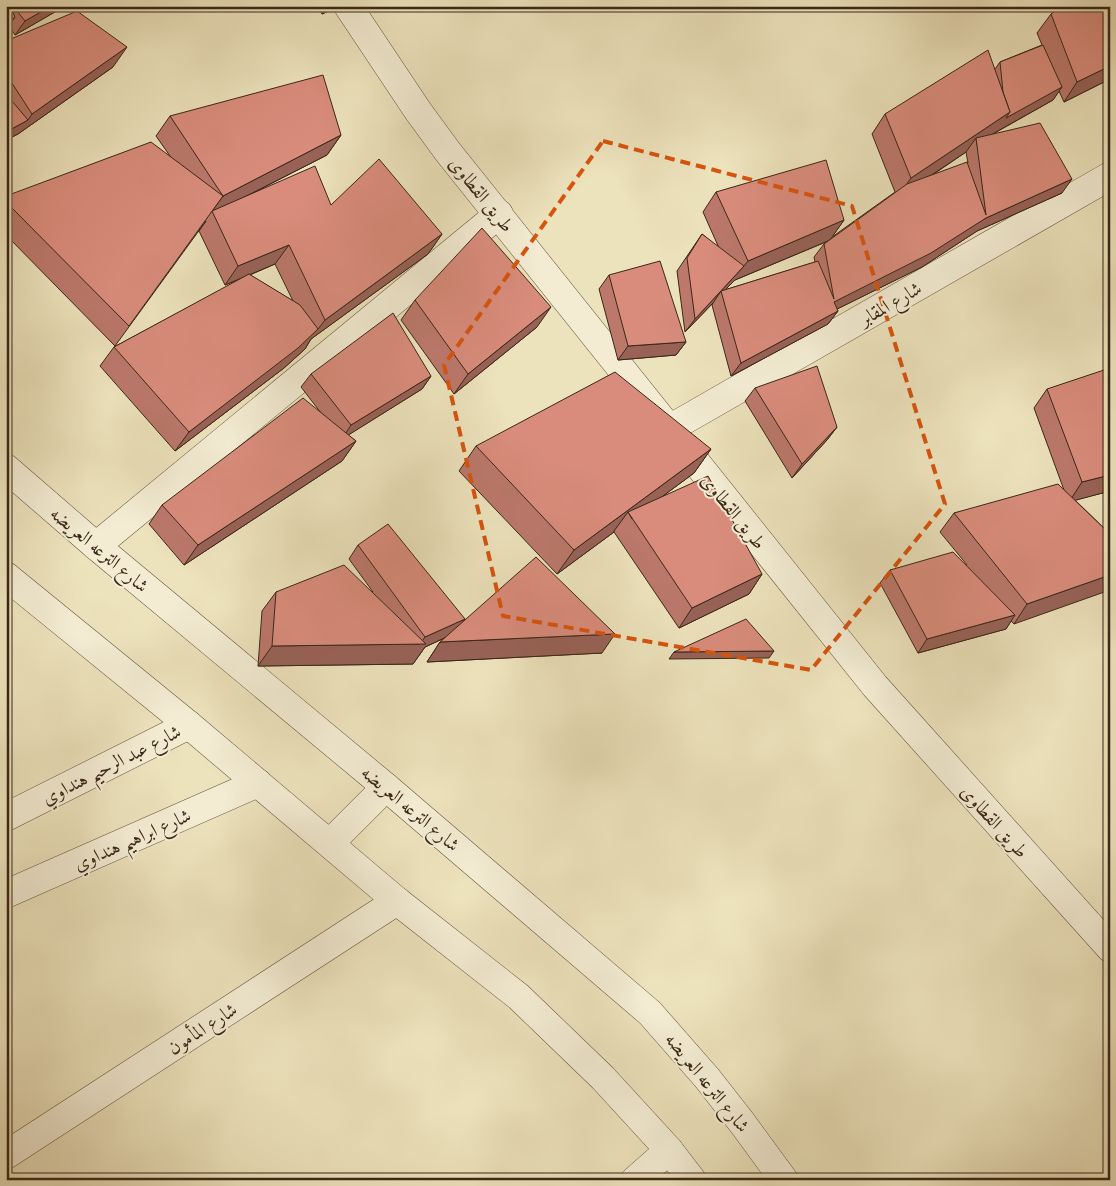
<svg xmlns="http://www.w3.org/2000/svg" width="1116" height="1186" font-family="'IM FELL DW Pica',Amiri,serif">
  <rect width="100%" height="100%" fill="#ece2bc"/>
  <filter id="stains"><feTurbulence type="fractalNoise" baseFrequency=".004" numOctaves="4"/><feColorMatrix values="0 0 0 0 .2 0 0 0 0 .09 0 0 0 0 .02 0 0 0 .5 -.17"/></filter>
  <radialGradient id="worn" r=".72"><stop offset=".6" stop-color="#630" stop-opacity="0"/><stop offset="1" stop-color="#630" stop-opacity=".3"/></radialGradient>
  <g fill="none" stroke-linecap="round" stroke-linejoin="round">
    <defs>
      <g id="minor">
        <path d="M 348,6 L 418,111 L 448,152 L 875,686 L 1110,948"/>
        <path d="M 669,429 L 1110,176"/>
        <path d="M 6,468 L 96,546 L 386,787 L 650,1013 L 707,1078 L 743,1124 L 784,1180"/>
        <path d="M 96,546 L 499,214"/>
        <path d="M 6,576 L 189,725 L 397,901 L 519,997 L 603,1078 L 669,1150 L 692,1180"/>
        <path d="M 6,817 L 189,725"/>
        <path d="M 330,843 L 386,787"/>
        <path d="M 6,894 L 258,783"/>
        <path d="M 6,1155 L 397,901"/>
        <path d="M 635,1180 L 669,1150"/>
      </g>
    </defs>
    <use href="#minor" stroke="#665640" stroke-width="29"/>
    <use href="#minor" stroke="#f3ecd3" stroke-width="28"/>
  </g>
  <g fill="#bb786b" stroke="#3a2717" fill-rule="evenodd">
    <path d="M 6,6 L 62,6 L 60,9 L 15,35 L 9,26 L 6,30 Z"/>
    <path d="M 317,6 L 340,6 L 322,14 Z"/>
    <path d="M 1110,6 L 1110,79 L 1064,102 L 1059,91 L 1053,100 L 993,134 L 1062,193 L 977,231 L 922,267 L 837,309 L 838,311 L 828,324 L 731,376 L 712,305 L 713,303 L 685,332 L 677,271 L 702,234 L 719,248 L 703,212 L 716,192 L 844,220 L 832,237 L 895,192 L 872,134 L 885,114 L 995,69 L 1000,62 L 1042,45 L 1037,33 L 1051,14 ZM 966,152 L 968,163 L 931,176 ZM 826,242 L 824,244 L 814,257 L 815,262 L 725,290 L 735,280 Z"/>
    <path d="M 6,41 L 113,67 L 18,134 L 6,140 Z"/>
    <path d="M 170,116 L 341,135 L 327,155 L 247,196 L 331,205 L 442,234 L 428,254 L 311,339 L 305,349 L 284,368 L 175,451 L 100,366 L 114,347 L 245,277 L 225,285 L 199,231 L 206,221 L 115,346 L 6,235 L 6,196 L 170,156 L 156,136 ZM 275,264 L 293,301 L 250,275 Z"/>
    <path d="M 609,275 L 686,342 L 676,355 L 618,360 L 599,289 Z"/>
    <path d="M 415,300 L 537,327 L 454,394 L 401,320 Z"/>
    <path d="M 311,374 L 431,376 L 422,389 L 348,435 L 356,441 L 342,461 L 184,565 L 149,524 L 162,505 L 321,413 L 301,387 Z"/>
    <path d="M 755,388 L 837,427 L 827,440 L 792,478 L 745,401 Z"/>
    <path d="M 1047,389 L 1110,491 L 1075,500 L 1110,534 L 1014,624 L 1011,621 L 1006,629 L 918,653 L 880,583 L 890,570 L 967,565 L 940,532 L 954,513 L 1064,490 L 1034,408 Z"/>
    <path d="M 476,446 L 711,449 L 694,473 L 663,496 L 762,574 L 749,594 L 679,628 L 614,532 L 557,574 L 459,471 Z"/>
    <path d="M 358,545 L 465,619 L 462,623 L 602,653 L 427,662 L 440,642 L 447,637 L 425,647 L 413,664 L 258,666 L 262,611 L 276,592 L 373,592 L 349,559 Z"/>
  </g>
  <g fill="#986257" stroke="#3a2717">
    <path d="M 51,6 L 62,6 L 60,9 L 15,35 L 25,21 Z"/>
    <path d="M 328,6 L 340,6 L 322,14 Z"/>
    <path d="M 15,17 L 6,30 L 6,24 Z"/>
    <path d="M 127,47 L 113,67 L 18,134 L 6,140 L 6,132 L 28,120 L 32,114 Z"/>
    <path d="M 1110,66 L 1110,79 L 1064,102 L 1077,82 Z"/>
    <path d="M 1062,87 L 1053,100 L 996,132 L 977,145 L 976,138 L 966,152 L 897,198 L 911,178 L 1010,112 Z"/>
    <path d="M 341,135 L 327,155 L 213,213 L 212,211 L 223,196 Z"/>
    <path d="M 1072,179 L 1062,193 L 977,231 L 922,267 L 825,315 L 834,302 L 986,218 Z"/>
    <path d="M 844,220 L 830,240 L 735,280 L 722,293 L 721,291 L 713,303 L 685,332 L 695,319 L 744,266 L 748,261 Z"/>
    <path d="M 442,234 L 428,254 L 311,339 L 305,349 L 284,368 L 175,451 L 189,432 L 318,329 L 325,320 Z"/>
    <path d="M 289,245 L 275,264 L 225,285 L 238,266 Z"/>
    <path d="M 551,307 L 537,327 L 454,394 L 468,374 Z"/>
    <path d="M 838,311 L 828,324 L 731,376 L 741,363 Z"/>
    <path d="M 686,342 L 676,355 L 618,360 L 628,346 Z"/>
    <path d="M 431,376 L 422,389 L 342,439 L 351,425 Z"/>
    <path d="M 837,427 L 827,440 L 792,478 L 802,464 Z"/>
    <path d="M 356,441 L 342,461 L 184,565 L 198,545 Z"/>
    <path d="M 711,449 L 694,473 L 632,519 L 628,512 L 614,531 L 614,532 L 557,574 L 574,550 Z"/>
    <path d="M 1110,475 L 1110,491 L 1069,502 L 1082,482 Z"/>
    <path d="M 762,574 L 749,594 L 679,628 L 692,608 Z"/>
    <path d="M 1110,575 L 1110,590 L 1014,624 L 1027,604 Z"/>
    <path d="M 1015,615 L 1006,629 L 918,653 L 927,639 Z"/>
    <path d="M 465,619 L 455,633 L 425,647 L 413,664 L 258,666 L 272,646 L 420,644 L 425,637 Z"/>
    <path d="M 615,634 L 602,653 L 427,662 L 440,642 Z"/>
    <path d="M 774,651 L 769,658 L 669,659 L 674,652 Z"/>
  </g>
  <g fill="#d98c7c" stroke="#3a2717">
    <path d="M 6,6 L 10,6 L 15,17 L 6,24 Z"/>
    <path d="M 13,6 L 51,6 L 25,21 Z"/>
    <path d="M 1063,6 L 1110,6 L 1110,66 L 1077,82 L 1051,14 Z"/>
    <path d="M 77,11 L 127,47 L 32,114 L 6,74 L 6,41 Z"/>
    <path d="M 1043,45 L 1062,87 L 1006,118 L 1010,112 L 1003,92 L 1000,62 Z"/>
    <path d="M 988,50 L 1010,112 L 911,178 L 885,114 Z"/>
    <path d="M 323,75 L 341,135 L 223,196 L 170,116 Z"/>
    <path d="M 6,94 L 28,120 L 6,132 Z"/>
    <path d="M 1040,123 L 1072,179 L 986,218 L 931,253 L 834,302 L 838,311 L 741,363 L 721,291 L 818,261 L 834,299 L 824,244 L 907,184 L 967,162 L 986,215 L 976,138 Z"/>
    <path d="M 151,142 L 223,196 L 129,326 L 6,202 L 6,196 Z"/>
    <path d="M 379,159 L 442,234 L 325,320 L 289,245 L 238,266 L 212,211 L 315,166 L 331,205 Z"/>
    <path d="M 826,160 L 844,220 L 748,261 L 716,192 Z"/>
    <path d="M 482,228 L 551,307 L 468,374 L 415,300 Z"/>
    <path d="M 702,234 L 744,266 L 695,319 L 687,258 Z"/>
    <path d="M 660,261 L 686,342 L 628,346 L 609,275 Z"/>
    <path d="M 249,274 L 300,305 L 318,329 L 298,348 L 189,432 L 114,347 Z"/>
    <path d="M 393,313 L 431,376 L 351,425 L 311,374 Z"/>
    <path d="M 817,366 L 837,427 L 802,464 L 755,388 Z"/>
    <path d="M 1107,369 L 1110,372 L 1110,475 L 1082,482 L 1047,389 Z"/>
    <path d="M 615,372 L 711,449 L 574,550 L 476,446 Z"/>
    <path d="M 303,398 L 356,441 L 198,545 L 162,505 Z"/>
    <path d="M 708,476 L 762,574 L 692,608 L 628,512 Z"/>
    <path d="M 1058,484 L 1110,534 L 1110,575 L 1027,604 L 954,513 Z"/>
    <path d="M 388,524 L 465,619 L 425,637 L 358,545 Z"/>
    <path d="M 953,552 L 1015,615 L 927,639 L 890,570 Z"/>
    <path d="M 536,557 L 615,634 L 440,642 Z"/>
    <path d="M 344,565 L 426,644 L 272,646 L 276,592 Z"/>
    <path d="M 746,619 L 774,651 L 674,652 Z"/>
  </g>
  <path fill="none" stroke="#d7540d" stroke-width="4" stroke-dasharray="10 6" stroke-linejoin="round" d="M 603,141 L 852,206 L 945,504 L 811,670 L 503,616 L 444,365 Z"/>
  <g text-anchor="middle" stroke-width="4" stroke-linejoin="round" paint-order="stroke">
    <g font-size="19" fill="#3a2717" stroke="#f3ecd3">
      <text transform="translate(482 194) rotate(51)" y="7">طريق القطاوى</text>
      <text transform="translate(890 303) rotate(-30)" y="7">شارع المقابر</text>
      <text transform="translate(734 511) rotate(51)" y="7">طريق القطاوى</text>
      <text transform="translate(100 549) rotate(40)" y="7">شارع الترعه العريضه</text>
      <text transform="translate(111 764) rotate(-27)" y="7">شارع عبد الرحيم هنداوي</text>
      <text transform="translate(411 808) rotate(40)" y="7">شارع الترعه العريضه</text>
      <text transform="translate(995 821) rotate(48)" y="7">طريق القطاوى</text>
      <text transform="translate(132 839) rotate(-24)" y="7">شارع ابراهيم هنداوي</text>
      <text transform="translate(202 1028) rotate(-33)" y="7">شارع المأمون</text>
      <text transform="translate(708 1082) rotate(51)" y="7">شارع الترعه العريضه</text>
    </g>
  </g>
  <rect width="1116" height="1186" fill="none" stroke="#ece2bc" stroke-width="25"/>
  <rect x="8" y="8" width="1101" height="1171" fill="none" stroke="#3a2717" stroke-width="2.5"/>
  <rect x="12" y="12" width="1091" height="1161" fill="none" stroke="#3a2717"/>
  <rect width="100%" height="100%" filter="url(#stains)"/>
  <rect width="100%" height="100%" fill="url(#worn)"/>
</svg>
